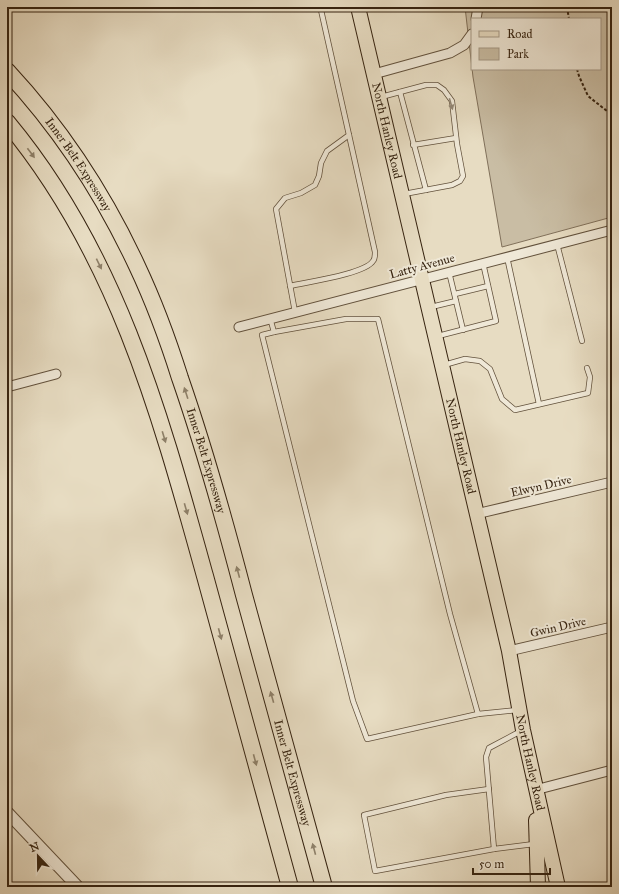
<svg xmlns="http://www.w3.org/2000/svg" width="619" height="894" font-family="'IM FELL Great Primer',serif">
  <rect width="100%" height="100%" fill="#e7dcc2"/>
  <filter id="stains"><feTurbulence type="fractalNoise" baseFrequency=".005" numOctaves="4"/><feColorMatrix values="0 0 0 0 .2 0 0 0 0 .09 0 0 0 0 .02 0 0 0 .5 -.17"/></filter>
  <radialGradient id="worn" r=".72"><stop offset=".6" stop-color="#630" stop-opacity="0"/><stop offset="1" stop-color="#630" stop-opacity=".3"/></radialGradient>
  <path fill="#c9bda4" stroke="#80705a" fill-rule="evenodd" d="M 465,7 L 609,7 L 612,17 L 612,217 L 502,247 L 473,77 ZM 472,19 L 600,19 L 600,69 L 472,69 Z"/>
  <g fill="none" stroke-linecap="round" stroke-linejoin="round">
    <defs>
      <g id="service">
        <path d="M 400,92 L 426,190"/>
        <path d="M 381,97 L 426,85 L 437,85 L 444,90 L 452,101 L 457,144 L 463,176 L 460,181 L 452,185 L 404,194"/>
        <path d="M 413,145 L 456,138"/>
        <path d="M 557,244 L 582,341"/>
        <path d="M 507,257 L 539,404"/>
        <path d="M 449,272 L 463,330"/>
        <path d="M 290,286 C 307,282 365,274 373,261 C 375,259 375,255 375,252 L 349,135"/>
        <path d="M 455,294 L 488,286"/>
        <path d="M 431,307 L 456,301"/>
        <path d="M 295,312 L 276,209 L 285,198 L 301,193 L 315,185 L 319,176 L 321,163 L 327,151 L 349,135 L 321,10"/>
        <path d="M 270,318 L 274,332 L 346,319 L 378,319 L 450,614 L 478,714 L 517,710"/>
        <path d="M 274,332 L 262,335 L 353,701 L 367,739 L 478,714"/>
        <path d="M 438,336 L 496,321 L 483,263"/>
        <path d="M 444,365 L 465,359 L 480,361 L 490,369 L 502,399 L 515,410 L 588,393 L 590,377 L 587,368"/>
        <path d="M 521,731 L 489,748 L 486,757 L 494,849 L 534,844"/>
        <path d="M 489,789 L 446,795 L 364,815 L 375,871 L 494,849"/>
      </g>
      <g id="minor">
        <path d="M 476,19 L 478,7"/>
        <path d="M 374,74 L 450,53 L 464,45 L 472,34"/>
        <path d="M 239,327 L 612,230"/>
        <path d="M 7,387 L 56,374"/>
        <path d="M 476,514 L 612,482"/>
        <path d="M 509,651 L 612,627"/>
        <path d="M 535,790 L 612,770"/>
      </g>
      <path id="tertiary" d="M 7,812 L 78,887"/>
      <g id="primary">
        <path id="s1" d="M 358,7 L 509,651 L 523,730 L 558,887"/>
        <path d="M 536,820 L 538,887"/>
      </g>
      <g id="motorway">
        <path id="s2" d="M 7,71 C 60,128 104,195 137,266 C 154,302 168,340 180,378 C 205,450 225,522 244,595 C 270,693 297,790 324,887"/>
        <path d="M 7,122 C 117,254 160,414 205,576 C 233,680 261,784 290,887"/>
      </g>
    </defs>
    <use href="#service" stroke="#62513c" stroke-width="6"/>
    <use href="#minor" stroke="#62513c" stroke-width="11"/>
    <use href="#tertiary" stroke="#62513c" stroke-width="13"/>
    <use href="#primary" stroke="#362310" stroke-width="16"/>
    <use href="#motorway" stroke="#362310" stroke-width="18"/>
    <g stroke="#362310" stroke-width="2" stroke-dasharray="3 2" stroke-linecap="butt">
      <path d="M 567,7 L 569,19"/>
      <path d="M 577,69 L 579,76 L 588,96 L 612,115"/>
    </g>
    <use href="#service" stroke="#efe8d7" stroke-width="4.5"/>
    <use href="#minor" stroke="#efe8d7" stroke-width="9"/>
    <use href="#tertiary" stroke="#efe8d7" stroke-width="11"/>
    <use href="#primary" stroke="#e7dcc2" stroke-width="14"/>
    <use href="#motorway" stroke="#e7dcc2" stroke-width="16"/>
  </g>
  <defs><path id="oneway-solid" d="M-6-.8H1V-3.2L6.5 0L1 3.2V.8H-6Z"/></defs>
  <use fill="#928674" href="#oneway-solid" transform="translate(451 104) rotate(74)"/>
  <g fill="#8e8069">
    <use href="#oneway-solid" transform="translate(31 153) rotate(53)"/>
    <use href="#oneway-solid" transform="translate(99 264) rotate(64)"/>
    <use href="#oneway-solid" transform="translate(186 393) rotate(-108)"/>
    <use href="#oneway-solid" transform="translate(164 437) rotate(73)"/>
    <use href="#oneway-solid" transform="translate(186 509) rotate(74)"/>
    <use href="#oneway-solid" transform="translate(238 572) rotate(-105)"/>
    <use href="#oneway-solid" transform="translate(220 634) rotate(75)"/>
    <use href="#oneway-solid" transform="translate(272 697) rotate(-106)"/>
    <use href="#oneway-solid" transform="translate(255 760) rotate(75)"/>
    <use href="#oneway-solid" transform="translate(314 849) rotate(-105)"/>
  </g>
  <g text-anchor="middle" stroke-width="4" stroke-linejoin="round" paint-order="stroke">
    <g font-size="12" fill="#362310" stroke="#efe8d7">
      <text dy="4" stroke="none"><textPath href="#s1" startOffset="127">North Hanley Road</textPath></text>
      <text dy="4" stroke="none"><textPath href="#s2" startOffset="118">Inner Belt Expressway</textPath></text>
      <text transform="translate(422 266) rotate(-15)" y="4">Latty Avenue</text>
      <text dy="4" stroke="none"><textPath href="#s1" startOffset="451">North Hanley Road</textPath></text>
      <text dy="4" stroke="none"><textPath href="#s2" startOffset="442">Inner Belt Expressway</textPath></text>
      <text transform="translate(541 486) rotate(-13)" y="4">Elwyn Drive</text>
      <text transform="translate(558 627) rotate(-13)" y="4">Gwin Drive</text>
      <text dy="4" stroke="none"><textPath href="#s1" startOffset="775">North Hanley Road</textPath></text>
      <text dy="4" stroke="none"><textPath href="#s2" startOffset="766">Inner Belt Expressway</textPath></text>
    </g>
  </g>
  <rect width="619" height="894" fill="none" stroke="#e7dcc2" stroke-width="24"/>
  <rect x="8" y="8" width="603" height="878" fill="none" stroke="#362310" stroke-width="2"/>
  <rect x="12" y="12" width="595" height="870" fill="none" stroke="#362310"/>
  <rect x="471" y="18" width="130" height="52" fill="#efe8d7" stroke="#a59987"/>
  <rect x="479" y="31" width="20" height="6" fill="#e7dcc2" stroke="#a59987"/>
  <text x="507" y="38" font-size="12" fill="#362310">Road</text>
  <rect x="479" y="48" width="20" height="12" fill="#c9bda4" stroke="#a59987"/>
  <text x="507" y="58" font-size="12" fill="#362310">Park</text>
  <g transform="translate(38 856) rotate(338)" stroke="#efe8d7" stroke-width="3" paint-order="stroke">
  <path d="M0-3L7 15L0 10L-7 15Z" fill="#362310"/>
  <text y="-6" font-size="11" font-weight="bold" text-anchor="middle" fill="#362310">N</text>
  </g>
  <path d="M473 868v6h77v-6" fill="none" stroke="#362310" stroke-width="2"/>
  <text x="479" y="868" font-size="12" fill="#362310" stroke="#efe8d7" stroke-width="3" paint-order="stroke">50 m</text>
  <rect width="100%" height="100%" filter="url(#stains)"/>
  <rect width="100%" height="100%" fill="url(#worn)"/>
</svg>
